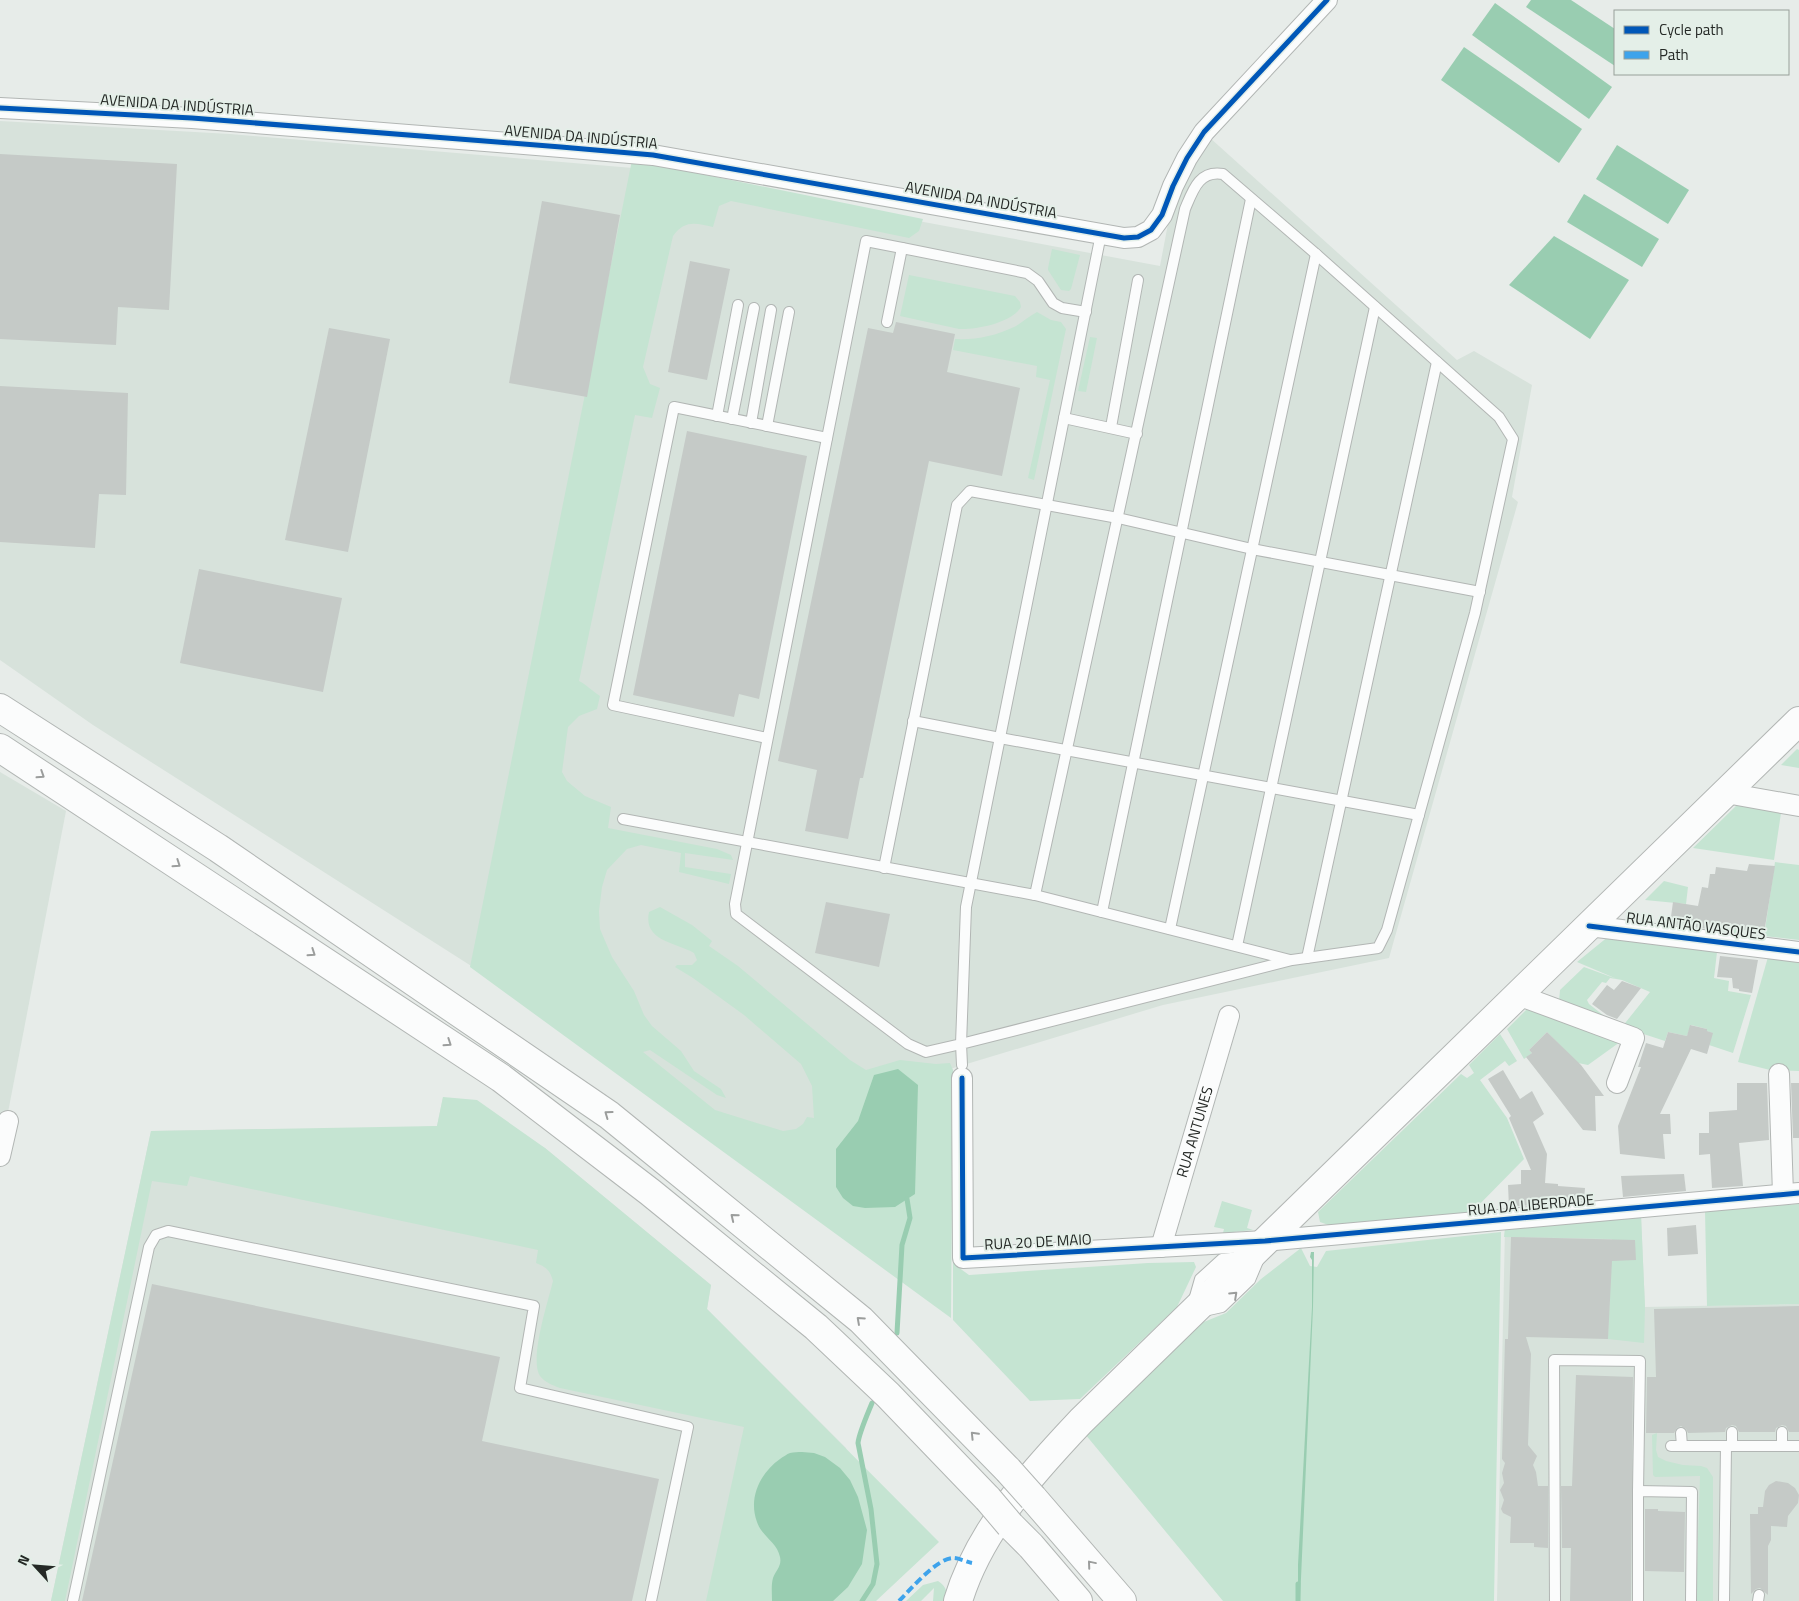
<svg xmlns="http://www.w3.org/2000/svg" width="1799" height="1601" font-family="'Titillium Web',sans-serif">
  <rect width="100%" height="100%" fill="#e7ece9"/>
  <g fill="#d7e2db">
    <path d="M 0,121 L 230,134 L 633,168 L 1160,266 L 1171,208 L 1209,137 L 1457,360 L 1474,351 L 1532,385 L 1512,497 L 1518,502 L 1389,958 L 1163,1005 L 950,1069 L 950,1254 L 476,969 L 93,725 L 0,660 Z"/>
    <path d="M 0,772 L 66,811 L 0,1154 Z"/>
    <path d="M 443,1097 L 545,1148 L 711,1285 L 707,1309 L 846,1448 L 875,1601 L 51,1601 L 151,1131 L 252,1129 L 362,1130 L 437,1126 Z"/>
    <path d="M 1641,1215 L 1645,1307 L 1799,1304 L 1799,1601 L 1497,1601 L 1505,1228 Z"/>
  </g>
  <g fill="#c5e4d2">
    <path d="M 632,160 L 923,219 L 919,231 L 909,238 L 731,201 L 719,206 L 713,227 C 695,223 685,220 673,236 L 643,367 L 650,384 L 660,388 L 652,418 L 635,415 L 579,681 C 587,685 592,691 600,696 L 597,709 L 579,716 L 568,727 L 562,772 L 567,781 L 585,796 L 611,807 L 608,828 L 717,849 L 731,855 L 733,860 L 685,853 L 685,867 L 731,874 L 729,884 L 679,872 L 681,853 L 641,845 L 627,849 L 607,870 L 602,887 L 599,911 L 600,929 L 612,957 L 634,991 L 644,1015 L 652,1026 L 681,1051 L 694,1071 L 721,1089 L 726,1098 L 717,1095 L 650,1050 L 643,1052 L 715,1110 L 783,1131 L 796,1129 L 803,1124 L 807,1117 L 814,1118 L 812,1086 L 801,1064 L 744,1015 L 693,978 L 675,967 L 677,965 L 692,965 L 697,960 L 694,953 C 674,942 643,941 649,912 L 660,907 L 692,925 L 712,941 L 709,946 L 738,966 L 850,1060 L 866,1070 L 900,1060 L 936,1064 L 950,1063 L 953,1070 L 951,1318 L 470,967 Z"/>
    <path d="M 1052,249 L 1080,255 L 1071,289 L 1069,291 L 1061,290 L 1048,270 L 1048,268 Z"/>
    <path d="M 909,275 L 1015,296 L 1020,302 L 1021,307 C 1012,323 975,330 959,329 L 900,316 Z"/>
    <path d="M 1037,312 L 1051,320 L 1061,322 L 1066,329 L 1034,480 L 1028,478 L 1050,380 L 1036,377 L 1037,366 L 953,350 L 955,339 C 976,340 995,336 1014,327 C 1022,323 1029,316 1037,312 Z"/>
    <path d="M 1090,337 L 1097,338 L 1086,392 L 1078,391 Z"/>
    <path d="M 1797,749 L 1799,750 L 1799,768 L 1781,765 Z"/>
    <path d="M 1738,804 L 1781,813 L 1774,860 L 1693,848 Z"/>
    <path d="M 1775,862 L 1799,865 L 1799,940 L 1764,936 Z"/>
    <path d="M 1664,881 L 1688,887 L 1686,904 L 1645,900 Z"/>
    <path d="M 1710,927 L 1742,930 L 1742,934 L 1710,931 Z"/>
    <path d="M 1609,936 L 1717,952 L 1714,978 L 1729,981 L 1728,991 L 1751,995 L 1733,1053 L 1709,1045 L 1712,1033 L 1707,1031 L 1707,1029 L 1691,1025 L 1687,1036 L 1668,1032 L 1665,1041 L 1622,1027 L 1650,992 L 1622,980 L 1610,978 L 1606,983 L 1602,982 L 1587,1000 L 1589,1004 L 1603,1015 L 1600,1019 L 1559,1001 L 1560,990 L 1584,967 L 1617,979 L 1577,962 Z"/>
    <path d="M 1768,957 L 1799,961 L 1799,1071 L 1770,1070 L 1738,1062 Z"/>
    <path d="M 1531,1005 L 1620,1042 L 1588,1065 L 1578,1063 L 1547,1032 L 1529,1050 L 1532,1053 L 1524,1059 L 1507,1029 Z"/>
    <path d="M 1500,1034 L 1517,1061 L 1509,1066 L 1505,1061 L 1480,1080 L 1507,1118 L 1524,1159 L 1470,1214 L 1334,1227 L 1320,1222 L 1318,1212 L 1461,1074 L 1467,1078 L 1474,1073 L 1469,1065 Z"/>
    <path d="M 443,1097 L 477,1100 L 545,1148 L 711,1285 L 707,1309 L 939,1542 L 876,1601 L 706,1601 L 744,1427 L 560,1388 C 552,1385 546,1383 540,1376 C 529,1359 548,1302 553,1281 C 550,1270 546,1267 536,1263 L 538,1250 L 190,1176 L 187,1186 L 152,1181 L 65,1601 L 51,1601 L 151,1131 L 437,1126 Z"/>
    <path d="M 1222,1201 L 1252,1210 L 1247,1228 L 1253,1230 L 1223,1233 L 1224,1229 L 1214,1227 Z"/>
    <path d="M 1799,1204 L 1799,1304 L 1707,1306 L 1705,1211 Z"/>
    <path d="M 1641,1215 L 1645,1307 L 1644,1343 L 1608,1339 L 1612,1239 L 1504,1237 L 1505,1228 Z"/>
    <path d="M 1501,1232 L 1494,1601 L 1223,1601 L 1085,1434 L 1194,1326 L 1226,1313 L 1261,1279 L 1301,1248 L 1310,1266 L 1317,1267 L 1326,1251 Z"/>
    <path d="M 953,1256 L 958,1267 L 969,1275 L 1148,1263 L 1194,1262 L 1196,1267 L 1177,1307 L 1080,1399 L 1030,1401 L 953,1320 Z"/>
    <path d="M 1657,1433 L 1656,1450 L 1658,1457 L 1666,1461 L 1683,1465 L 1701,1466 L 1707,1468 L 1713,1477 L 1713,1601 L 1696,1601 L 1700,1476 L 1655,1477 L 1653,1475 L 1652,1435 Z"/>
    <path d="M 938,1581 C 946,1586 948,1592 946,1601 L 933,1601 L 934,1588 L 921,1601 L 906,1601 L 923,1585 Z"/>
  </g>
  <g fill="#99cdb1">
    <path d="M 1531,0 L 1571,0 L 1615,29 L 1615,66 L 1526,7 Z"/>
    <path d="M 1495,3 L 1612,87 L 1589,119 L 1472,35 Z"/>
    <path d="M 1464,47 L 1582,129 L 1559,163 L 1441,80 Z"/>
    <path d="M 1617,145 L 1689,190 L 1668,224 L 1596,179 Z"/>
    <path d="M 1584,194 L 1659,239 L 1642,267 L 1567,222 Z"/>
    <path d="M 1554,236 L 1629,280 L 1590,339 L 1509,285 Z"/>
    <path d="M 898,1069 L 918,1085 L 915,1194 L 895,1207 L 865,1208 L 853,1206 L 843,1198 L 836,1187 L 836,1149 L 858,1121 L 874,1075 Z"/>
    <path d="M 1311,1252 L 1314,1252 L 1313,1307 L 1300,1601 L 1298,1601 L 1298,1565 L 1312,1307 L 1312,1260 L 1310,1257 Z"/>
    <path d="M 802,1452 L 814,1453 L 825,1457 L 840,1468 L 850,1480 L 858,1497 L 867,1530 L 862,1564 L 848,1587 L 833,1601 L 772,1601 C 772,1594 771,1585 773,1578 C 776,1570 782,1566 780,1557 C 777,1542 762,1537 757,1522 C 748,1498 760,1473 780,1459 C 783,1457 787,1454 790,1453 C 794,1452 798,1452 802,1452 Z"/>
  </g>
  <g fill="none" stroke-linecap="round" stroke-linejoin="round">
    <g stroke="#99cdb1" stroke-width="5">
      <path d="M 897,1333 L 902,1245 L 910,1218 L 907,1199"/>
      <path d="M 862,1601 L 873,1584 L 877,1564 L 871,1509 L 858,1443 C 859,1433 868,1413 872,1403"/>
      <path d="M 1298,1601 L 1298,1584"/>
    </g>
  </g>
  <g fill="#c5cac7">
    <path d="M 0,154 L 177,164 L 169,310 L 118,307 L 116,345 L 0,339 Z"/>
    <path d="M 542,201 L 620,215 L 587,397 L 509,383 Z"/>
    <path d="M 690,261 L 730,269 L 707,380 L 668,372 Z"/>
    <path d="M 896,322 L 955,334 L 947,372 L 1020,388 L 1002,476 L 929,461 L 863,778 L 860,778 L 848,839 L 805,831 L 817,770 L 778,761 L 868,328 L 893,333 Z"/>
    <path d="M 329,328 L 390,339 L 348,552 L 285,540 Z"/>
    <path d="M 0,386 L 128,393 L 126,495 L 99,494 L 95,548 L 0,542 Z"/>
    <path d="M 687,431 L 807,456 L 759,699 L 739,694 L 734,717 L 633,695 Z"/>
    <path d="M 199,569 L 342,598 L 323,692 L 180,663 Z"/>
    <path d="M 1749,864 L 1775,866 L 1764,933 L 1708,925 L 1708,929 L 1670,924 L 1673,902 L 1698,906 L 1702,887 L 1708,888 L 1710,874 L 1715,874 L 1716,867 L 1747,871 Z"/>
    <path d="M 826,902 L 890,914 L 879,967 L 815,953 Z"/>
    <path d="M 1720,956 L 1758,960 L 1752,993 L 1739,991 L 1739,989 L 1733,988 L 1732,978 L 1717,977 Z"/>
    <path d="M 1622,981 L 1641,988 L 1617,1019 L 1607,1015 L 1592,1004 L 1607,985 L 1614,990 Z"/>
    <path d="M 1690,1025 L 1707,1029 L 1707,1031 L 1713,1033 L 1707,1054 L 1691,1049 L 1660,1114 L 1670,1114 L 1671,1134 L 1663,1134 L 1665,1159 L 1620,1154 L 1618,1126 L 1641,1067 L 1638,1067 L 1646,1043 L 1663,1048 L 1668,1032 L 1687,1036 Z"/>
    <path d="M 1547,1032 L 1581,1065 L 1604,1096 L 1595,1096 L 1596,1131 L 1583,1130 L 1526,1057 L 1532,1053 L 1529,1050 Z"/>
    <path d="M 1503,1070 L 1520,1099 L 1532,1091 L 1544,1114 L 1533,1122 L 1547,1154 L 1545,1183 L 1558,1184 L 1558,1186 L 1585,1188 L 1584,1200 L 1531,1198 L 1532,1205 L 1509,1207 L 1508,1185 L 1521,1184 L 1521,1170 L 1531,1170 L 1509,1118 L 1511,1116 L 1488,1079 Z"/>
    <path d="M 1737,1083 L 1767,1083 L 1769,1140 L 1739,1143 L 1743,1186 L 1712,1188 L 1710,1154 L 1699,1155 L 1699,1133 L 1709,1133 L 1709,1112 L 1737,1110 Z"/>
    <path d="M 1791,1083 L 1799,1083 L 1799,1138 L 1793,1138 Z"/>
    <path d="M 1684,1174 L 1686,1191 L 1623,1197 L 1621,1176 Z"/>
    <path d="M 1696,1225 L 1698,1254 L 1668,1256 L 1667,1228 Z"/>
    <path d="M 1511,1237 L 1635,1240 L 1636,1260 L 1612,1261 L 1608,1339 L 1526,1337 L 1531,1354 L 1528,1445 L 1537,1456 L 1533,1465 L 1536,1472 L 1538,1486 L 1548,1486 L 1548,1548 L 1534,1547 L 1534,1543 L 1510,1543 L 1511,1517 L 1503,1513 L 1501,1509 L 1504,1500 L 1500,1490 L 1504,1483 L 1502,1473 L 1505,1463 L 1502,1459 L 1505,1339 L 1508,1339 Z"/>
    <path d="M 152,1284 L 500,1357 L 482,1441 L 659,1479 L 632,1601 L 82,1601 Z"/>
    <path d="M 1799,1306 L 1799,1432 L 1789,1432 L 1786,1426 L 1782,1425 L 1776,1428 L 1775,1432 L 1739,1432 L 1736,1426 L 1732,1425 L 1726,1428 L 1725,1432 L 1688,1433 L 1686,1429 L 1681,1426 L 1677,1428 L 1674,1433 L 1646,1433 L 1647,1377 L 1656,1377 L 1654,1309 Z"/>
    <path d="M 1576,1375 L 1633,1377 L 1631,1601 L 1570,1601 L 1571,1548 L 1562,1548 L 1561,1486 L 1572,1486 Z"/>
    <path d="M 1776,1481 L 1788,1483 L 1795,1488 L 1799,1495 L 1798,1503 L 1788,1516 L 1787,1527 L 1771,1526 L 1771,1540 L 1768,1546 L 1768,1595 L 1760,1588 L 1756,1589 L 1751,1594 L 1750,1514 L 1758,1514 L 1758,1507 L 1763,1507 L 1765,1491 L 1769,1485 Z"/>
    <path d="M 1645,1509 L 1658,1509 L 1658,1511 L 1685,1512 L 1684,1572 L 1645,1571 Z"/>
  </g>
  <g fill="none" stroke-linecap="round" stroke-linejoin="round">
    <defs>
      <g id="lane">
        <path d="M 902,248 L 866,241 L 735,904 L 736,914 L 908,1044 L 926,1052 L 961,1044 L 966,907 L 1101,234"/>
        <path d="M 887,322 L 902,248 L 1027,273 L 1038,281 L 1053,303 L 1062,308 L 1086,312"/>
        <path d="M 717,416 L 738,305"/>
        <path d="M 1064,418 L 1137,434"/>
        <path d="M 732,419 L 754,308"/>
        <path d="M 751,423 L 771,310"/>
        <path d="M 767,426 L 789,312"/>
        <path d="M 1111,427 L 1138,280"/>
        <path d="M 913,721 L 1000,738 L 1419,815"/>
        <path d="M 767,738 L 613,705 L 674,407 L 827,438"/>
        <path d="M 623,819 L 1035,895 L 1290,960"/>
        <path d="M 884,868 L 957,505 L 970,491 L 1118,518 L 1252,549 L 1480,592"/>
        <path d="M 1102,912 L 1251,199"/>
        <path d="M 1170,929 L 1316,254"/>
        <path d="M 1237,946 L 1375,307"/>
        <path d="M 1307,958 L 1437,362"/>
        <path d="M 962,1065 L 961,1044 L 1292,960 L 1378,948 L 1387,930 L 1475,613 L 1513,439 L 1499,417 L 1316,254 L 1223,174 C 1199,170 1193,190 1185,209 L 1035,895"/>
        <path d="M 1194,1300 L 1200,1279 L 1222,1259 L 1240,1257"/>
        <path d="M 1204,1311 L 1222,1307 L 1250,1280 L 1258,1261"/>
        <path d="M 1732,1432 L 1732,1446"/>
        <path d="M 1681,1433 L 1682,1446"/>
        <path d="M 1671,1446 L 1799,1446"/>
        <path d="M 1782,1446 L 1782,1432"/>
        <path d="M 73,1601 L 149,1247 L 156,1235 L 168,1231 L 534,1306 L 520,1388 L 688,1427 L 651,1601"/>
        <path d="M 1555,1601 L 1554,1360 L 1640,1361 L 1638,1491"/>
        <path d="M 1638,1601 L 1638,1491 L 1692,1492 L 1691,1601"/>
        <path d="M 1724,1601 L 1726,1446"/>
        <path d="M 1758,1601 L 1759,1595"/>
      </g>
      <g id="street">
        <path d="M 0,108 L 192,118 L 561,147 L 653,155 L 1124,238 L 1138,237 L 1151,230 L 1162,215 L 1173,186 L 1187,158 L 1204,132 L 1327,0"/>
        <path d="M 1726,793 L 1799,806"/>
        <path d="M 1589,926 L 1799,952"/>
        <path d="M 1518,995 L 1634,1038 L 1617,1083"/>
        <path d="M 1779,1074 L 1783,1194"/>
        <path d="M 962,1078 L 963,1258 L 1265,1241 L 1799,1193"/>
        <path d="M 0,1156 L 8,1121"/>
        <path id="s1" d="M 1161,1247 L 1229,1016"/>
      </g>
      <path id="primary" d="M 958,1601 C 979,1531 1031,1474 1081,1421 L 1799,721"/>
      <g id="highway">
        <path d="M 0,708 L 218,848 L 609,1115 L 861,1320 L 1008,1470"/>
        <path d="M 0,748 L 501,1078 L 650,1192 L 816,1327 L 888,1395 L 988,1499"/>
        <path d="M 1033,1498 L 1122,1601"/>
        <path d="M 1010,1525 L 1031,1546 L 1078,1601"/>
      </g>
    </defs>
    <use href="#lane" stroke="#b2b6b4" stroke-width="12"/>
    <use href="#street" stroke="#b2b6b4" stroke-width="22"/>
    <use href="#primary" stroke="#b2b6b4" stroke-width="30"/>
    <use href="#highway" stroke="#b2b6b4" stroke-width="30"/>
    <use href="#lane" stroke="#fbfcfc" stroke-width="10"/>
    <use href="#street" stroke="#fbfcfc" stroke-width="20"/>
    <use href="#primary" stroke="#fbfcfc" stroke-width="28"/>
    <use href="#highway" stroke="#fbfcfc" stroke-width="28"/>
    <defs>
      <g id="highway-bridge">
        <path d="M 1008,1470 L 1033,1498"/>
        <path d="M 988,1499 L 1010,1525"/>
      </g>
    </defs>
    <use href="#highway-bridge" stroke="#b2b6b4" stroke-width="30" stroke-linecap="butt"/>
    <use href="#highway-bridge" stroke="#fbfcfc" stroke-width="28"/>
    <path stroke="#3ea3eb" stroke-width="4" stroke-dasharray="8 4" stroke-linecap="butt" d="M 899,1601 C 910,1590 937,1558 953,1558 C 959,1558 967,1562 972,1563"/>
    <defs>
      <g id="cycleway">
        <path d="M 0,108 L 192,118 L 561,147 L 653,155 L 1124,238 L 1138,237 L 1151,230 L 1162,215 L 1173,186 L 1187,158 L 1204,132 L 1327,0"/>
        <path d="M 1589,926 L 1799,952"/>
        <path d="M 962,1078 L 963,1258 L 1265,1241 L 1799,1193"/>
      </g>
    </defs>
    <use href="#cycleway" stroke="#e4efe8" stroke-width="8"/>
    <use href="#cycleway" stroke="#0057b8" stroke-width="5"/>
  </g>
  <defs><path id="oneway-chevron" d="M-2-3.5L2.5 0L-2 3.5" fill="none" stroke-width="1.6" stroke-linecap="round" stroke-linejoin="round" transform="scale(1.25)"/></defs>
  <g stroke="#9b9d9c">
    <use href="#oneway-chevron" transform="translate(41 775) rotate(33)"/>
    <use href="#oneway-chevron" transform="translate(177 864) rotate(34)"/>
    <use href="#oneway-chevron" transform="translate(312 953) rotate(34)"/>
    <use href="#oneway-chevron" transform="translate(448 1043) rotate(34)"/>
    <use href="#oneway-chevron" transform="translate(608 1114) rotate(-144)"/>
    <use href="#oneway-chevron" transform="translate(734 1217) rotate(-141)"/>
    <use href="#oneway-chevron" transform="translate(1234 1295) rotate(-43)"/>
    <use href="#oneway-chevron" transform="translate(860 1320) rotate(-138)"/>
    <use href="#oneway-chevron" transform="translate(974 1435) rotate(-134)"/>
    <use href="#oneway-chevron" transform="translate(1091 1564) rotate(-130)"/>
  </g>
  <g text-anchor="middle" stroke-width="4" stroke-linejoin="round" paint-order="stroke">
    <g font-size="15" fill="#252926" stroke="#e4efe8">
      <text transform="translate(177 105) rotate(4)" y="5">AVENIDA DA INDÚSTRIA</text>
      <text transform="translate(581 137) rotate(5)" y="5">AVENIDA DA INDÚSTRIA</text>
      <text transform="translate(981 200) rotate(10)" y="5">AVENIDA DA INDÚSTRIA</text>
      <text transform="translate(1696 926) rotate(7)" y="5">RUA ANTÃO VASQUES</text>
      <text dy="5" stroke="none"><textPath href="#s1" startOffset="120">RUA ANTUNES</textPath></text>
      <text transform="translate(1531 1205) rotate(-5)" y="5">RUA DA LIBERDADE</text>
      <text transform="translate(1038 1242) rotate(-3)" y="5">RUA 20 DE MAIO</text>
    </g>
  </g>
  <rect x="1614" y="10" width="175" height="65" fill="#e4efe8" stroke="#98a09a"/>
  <rect x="1624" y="26" width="25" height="8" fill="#0057b8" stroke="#98a09a"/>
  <text x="1659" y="35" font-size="15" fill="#252926">Cycle path</text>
  <rect x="1624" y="51" width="25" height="8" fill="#3ea3eb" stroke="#98a09a"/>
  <text x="1659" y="60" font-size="15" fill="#252926">Path</text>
  <g transform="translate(35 1566) rotate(296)" stroke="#e4efe8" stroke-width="4" paint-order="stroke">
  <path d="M0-4L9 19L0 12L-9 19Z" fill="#252926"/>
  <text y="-8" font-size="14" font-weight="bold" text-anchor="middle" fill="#252926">N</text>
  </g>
</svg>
